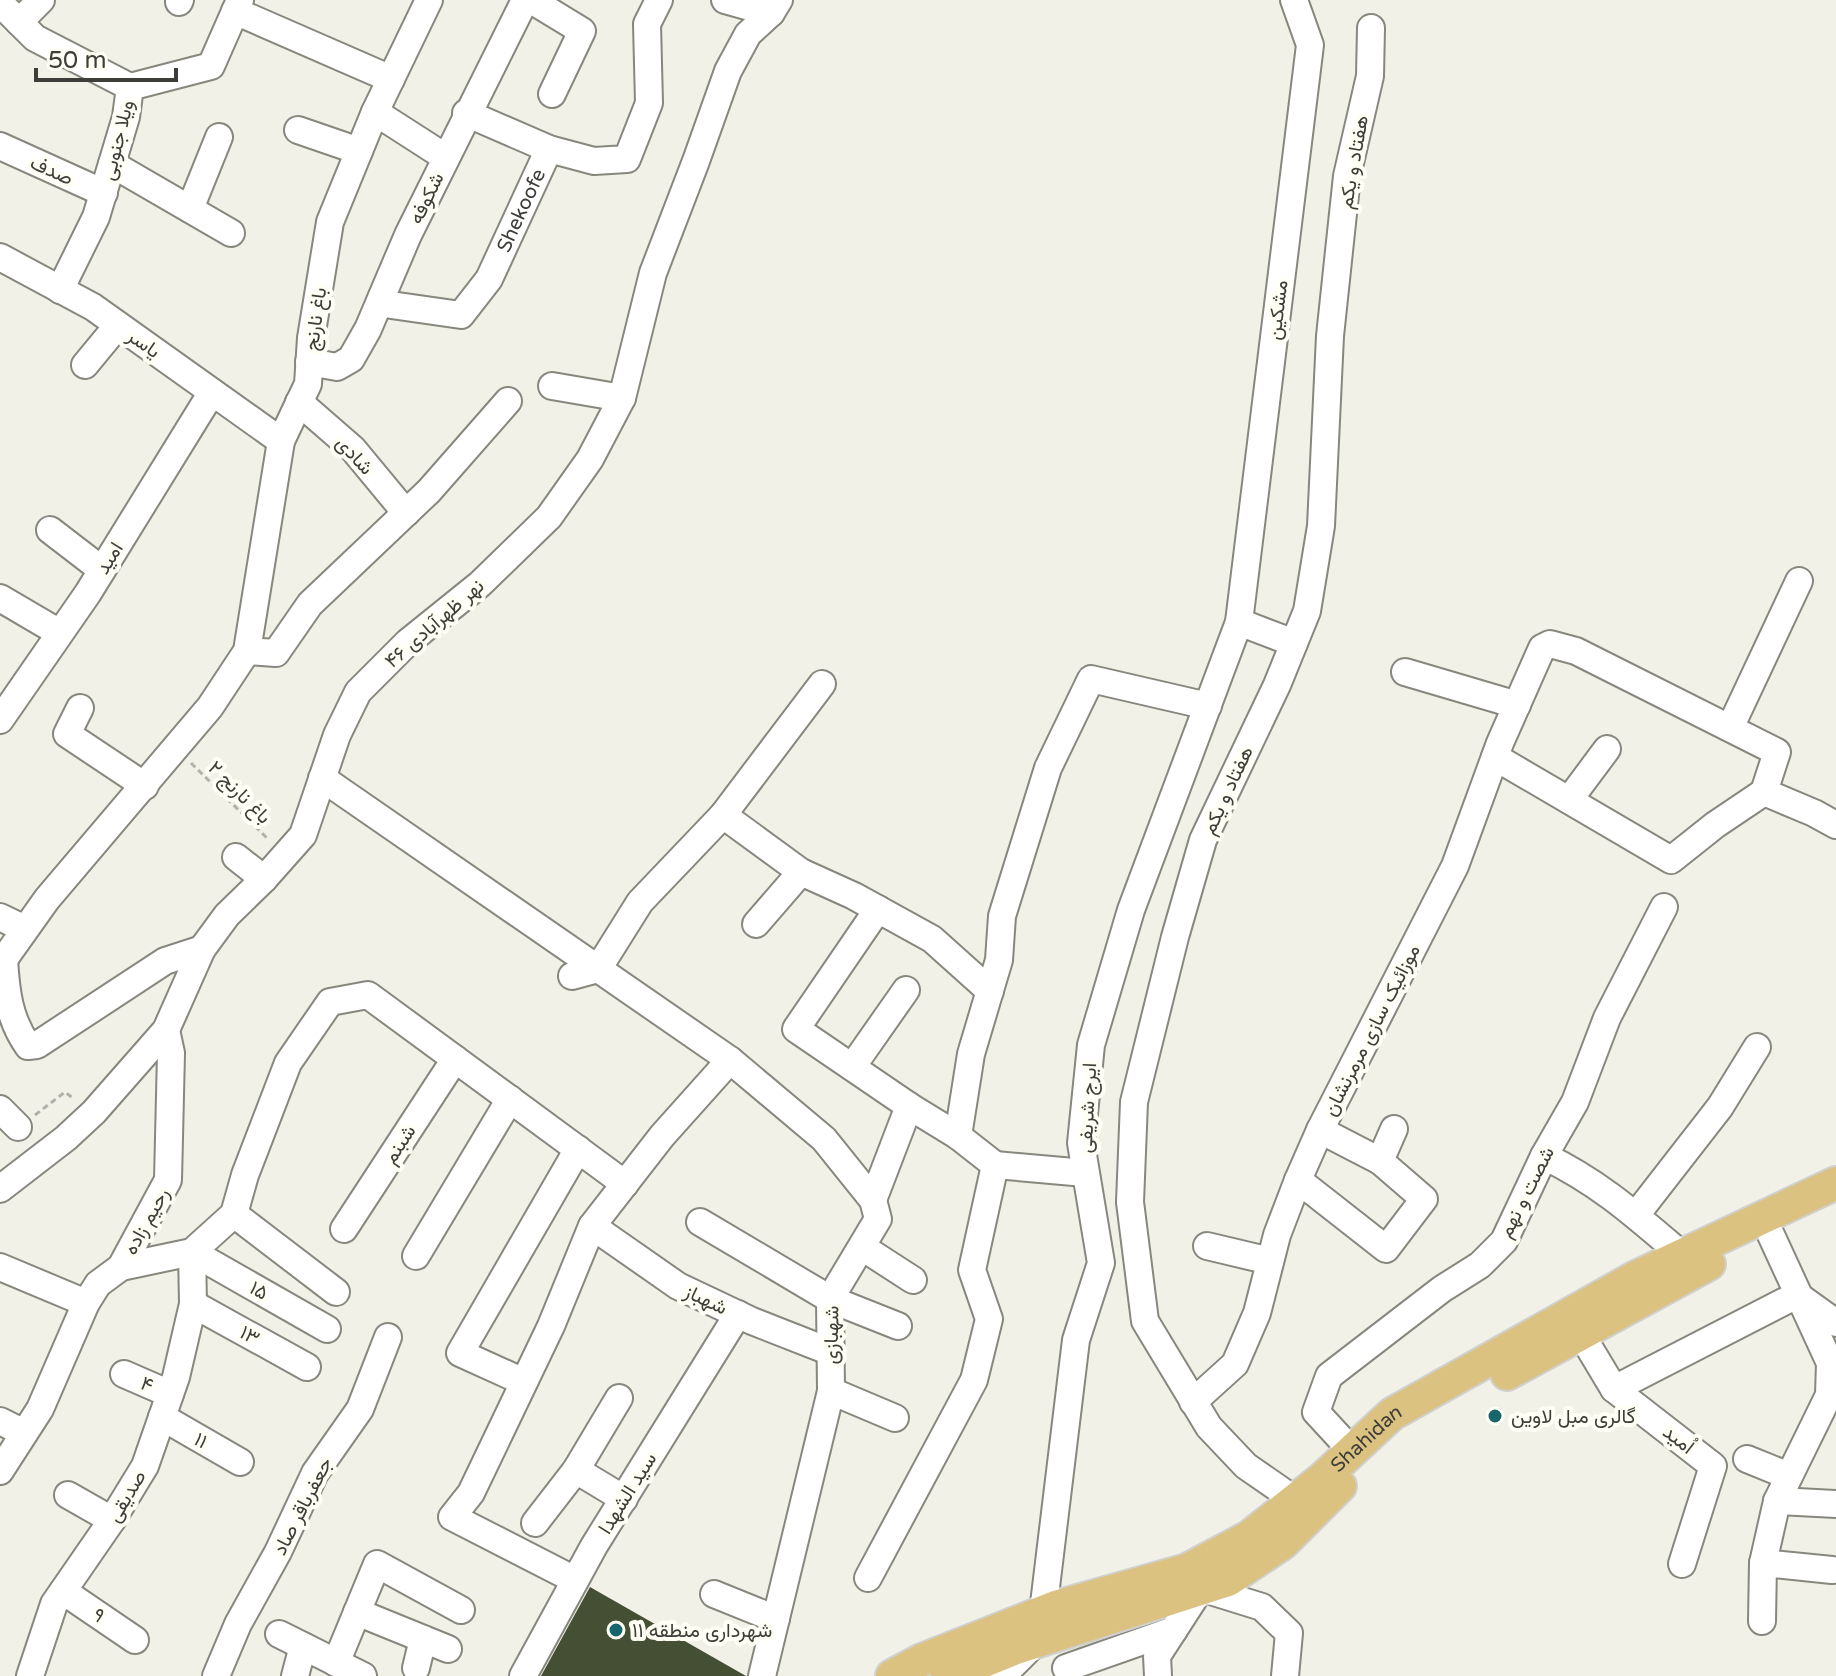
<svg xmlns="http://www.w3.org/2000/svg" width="1836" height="1676" font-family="'Varela Round',Vazirmatn,sans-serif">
  <rect width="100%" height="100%" fill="#f2f1e8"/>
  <path fill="#454f33" d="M 590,1587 L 746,1676 L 541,1676 Z"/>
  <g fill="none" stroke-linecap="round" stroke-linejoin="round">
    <defs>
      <g id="minor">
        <path d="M 531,0 L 582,31 L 552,94"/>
        <path d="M 725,0 L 771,13"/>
        <path d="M 179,2 L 180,0"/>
        <path d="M 0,3 L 35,38 L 130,87"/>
        <path d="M 235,11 L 391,79"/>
        <path d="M 19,22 L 41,0"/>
        <path d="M 375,112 L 445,157"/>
        <path d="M 466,113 L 549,149"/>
        <path d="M 298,130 L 359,151"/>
        <path d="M 0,146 L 104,193"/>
        <path d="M 112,164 L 231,233"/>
        <path d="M 190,209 L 219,137"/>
        <path d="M 0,257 L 93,307 L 281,441"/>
        <path d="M 60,290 L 96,217 L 126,117 L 130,87 L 211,66 L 240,0"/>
        <path id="s1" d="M 382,297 L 391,305 L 461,315 L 489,279 L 549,149 L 594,161 L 627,159 L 649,103 L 647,24 L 659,0"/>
        <path d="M 309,362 L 337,367 L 351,359 L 368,329 L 408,235 L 525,0"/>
        <path d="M 85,365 L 118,325"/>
        <path d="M 552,386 L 622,398"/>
        <path d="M 299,402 L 353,449 L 406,513"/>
        <path d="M 50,530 L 102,570"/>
        <path d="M 0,598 L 58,632"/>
        <path d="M 1239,622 L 1294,643"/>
        <path d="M 247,651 L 276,653 L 310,604 L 429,491 L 508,401"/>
        <path d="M 1405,672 L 1517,705"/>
        <path d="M 80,708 L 67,734 L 145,786"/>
        <path d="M 0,720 L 88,593 L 212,392"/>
        <path d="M 1730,728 L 1799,581"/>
        <path d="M 1495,757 L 1671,860 L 1715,825 L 1764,792"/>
        <path d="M 322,778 L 730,1060 L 824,1139 L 873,1200 L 878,1219 L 830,1299 L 831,1391 L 762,1676"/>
        <path d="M 1764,792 L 1814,813 L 1836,825"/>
        <path d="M 1569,800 L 1607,749"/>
        <path d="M 723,815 L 801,872 L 854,896 L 932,939 L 990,991"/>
        <path d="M 236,857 L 264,879"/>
        <path d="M 0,917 L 25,929"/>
        <path d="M 756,924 L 801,872"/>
        <path d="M 4,959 C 6,992 9,1019 28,1046 L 37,1045 L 165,961 L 202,949"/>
        <path d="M 0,965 L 47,899 L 210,707 L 247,651 L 281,441 L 308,384 L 311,338 L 330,222 L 375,112 L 429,0"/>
        <path d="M 572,976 L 598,969 L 640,902 L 723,815 L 822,684"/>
        <path d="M 852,1067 L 906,990"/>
        <path d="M 0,1109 L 18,1127"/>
        <path d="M 958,1136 L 971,1054 L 999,960 L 1002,916 L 1048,768 L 1091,679 L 1208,706"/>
        <path d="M 1544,1156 C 1600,1183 1635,1215 1682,1255"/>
        <path d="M 1380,1161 L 1394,1129"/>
        <path d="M 995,1165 L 1085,1173"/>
        <path d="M 1298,1180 L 1386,1249 L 1424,1199 L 1380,1161 L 1320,1130"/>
        <path d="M 0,1189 L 66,1138 L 94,1112 L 166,1030 L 202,949 L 227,915 L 264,879 L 303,835 L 337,735 L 358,692 L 408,642 L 480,584 L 549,517 L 590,459 L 622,398 L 653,273 L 696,161 L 728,71 L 748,34 L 771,13 L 779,0"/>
        <path d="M 873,1200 L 909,1106"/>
        <path d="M 234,1214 L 336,1292"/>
        <path d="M 1636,1215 L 1720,1107 L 1757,1047"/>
        <path d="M 700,1222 L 830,1299 L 898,1326"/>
        <path d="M 592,1226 L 678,1286 L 752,1321 L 831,1352"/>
        <path d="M 344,1229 L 455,1059"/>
        <path d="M 1207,1246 L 1270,1261"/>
        <path d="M 862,1247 L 913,1280"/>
        <path d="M 192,1252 L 327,1329"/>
        <path d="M 416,1256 L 510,1099"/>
        <path d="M 0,1267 L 86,1303"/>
        <path d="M 121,1267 L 192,1252 L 234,1214 L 245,1175 L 288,1063 L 330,1002 L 368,995 L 625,1184"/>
        <path d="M 193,1304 L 307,1367"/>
        <path d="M 1581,1334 L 1614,1389 L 1713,1466 L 1682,1564"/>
        <path d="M 124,1374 L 170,1394"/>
        <path d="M 524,1382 L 460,1353 L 578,1149"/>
        <path d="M 1614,1389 L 1797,1295 L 1836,1323"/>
        <path d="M 831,1391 L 895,1418"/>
        <path d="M 1193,1402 L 1235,1364 L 1257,1313 L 1277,1235 L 1298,1180 L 1320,1130 L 1455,866 L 1500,743 L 1542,648 L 1550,644 L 1576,651 L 1777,752 L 1764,792"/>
        <path d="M 162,1417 L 240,1462"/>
        <path d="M 0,1421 L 24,1433"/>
        <path d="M 1352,1451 L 1316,1412 L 1329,1376 L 1442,1289 L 1480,1265 L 1504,1241 L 1544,1156 L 1575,1102 L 1607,1018 L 1664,907"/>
        <path d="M 1747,1459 L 1789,1476"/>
        <path d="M 576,1470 L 624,1499"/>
        <path d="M 0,1471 L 40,1409 L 86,1303 L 98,1284 L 121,1267 L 168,1180 L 171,1053 L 166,1030"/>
        <path d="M 68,1495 L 112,1520"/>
        <path d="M 1295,1500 L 1246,1466 L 1209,1427 L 1145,1321 L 1130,1202 L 1134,1102 L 1175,937 L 1203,840 L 1277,685 L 1307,611 L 1321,526 L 1330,336 L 1347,176 L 1370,76 L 1371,28"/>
        <path d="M 1777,1501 L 1836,1504"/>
        <path d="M 535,1523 L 576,1470 L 619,1398"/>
        <path d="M 1763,1563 L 1832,1570"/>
        <path d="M 868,1578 L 974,1380 L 989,1319 L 972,1270 L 995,1165 L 958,1136 L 909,1106 L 796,1029 L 878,909"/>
        <path d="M 575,1580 L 452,1517 L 471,1493 L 551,1326 L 592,1226 L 662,1136 L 730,1060"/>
        <path d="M 63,1591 L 135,1640"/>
        <path d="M 714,1594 L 776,1619"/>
        <path d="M 357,1612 L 448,1649"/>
        <path d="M 1043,1612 L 1076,1340 L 1101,1263 L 1081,1143 L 1091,1045 L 1131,910 L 1239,622 L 1310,45 L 1294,0"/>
        <path d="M 1762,1621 L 1763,1563 L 1777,1501 L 1829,1395 L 1830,1363 L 1771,1235"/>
        <path d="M 279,1634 L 363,1676"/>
        <path d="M 336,1663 L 377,1564 L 461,1610"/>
        <path d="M 416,1668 L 423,1639"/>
        <path d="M 1066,1668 L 1174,1630"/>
        <path d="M 30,1676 L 54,1604 L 112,1520 L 145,1466 L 176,1377 L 193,1304 L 192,1252"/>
        <path d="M 216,1676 L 238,1624 L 278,1552 L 315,1473 L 360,1409 L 388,1337"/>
        <path d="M 295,1676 L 303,1646"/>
        <path d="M 523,1676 L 594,1546 L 738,1314"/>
        <path d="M 1002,1676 L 1036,1642"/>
        <path d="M 1158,1676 L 1157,1656 L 1201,1588 L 1262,1607 L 1289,1633 L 1285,1676"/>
      </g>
      <g id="major">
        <path d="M 1507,1374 L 1709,1264"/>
        <path id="s2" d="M 892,1676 L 922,1660 L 1056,1607 L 1187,1570 L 1249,1537 L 1323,1478 L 1392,1414 L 1636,1277 L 1836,1183"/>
        <path d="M 947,1676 L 1016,1648 L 1228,1580 L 1283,1543 L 1340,1486"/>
      </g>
    </defs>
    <use href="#minor" stroke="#87877e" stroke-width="30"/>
    <use href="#major" stroke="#d0d0cf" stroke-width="36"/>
    <g stroke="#b1b0a9" stroke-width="3" stroke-dasharray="6 4" stroke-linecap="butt">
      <path d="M 191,763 L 268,839"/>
      <path d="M 35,1115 L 65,1092 L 74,1099"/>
    </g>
    <use href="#minor" stroke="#fff" stroke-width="26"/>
    <use href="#major" stroke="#dbc281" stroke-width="32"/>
  </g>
  <g fill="#18666b" stroke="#fffff5" stroke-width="3">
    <circle cx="1495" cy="1416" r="8"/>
    <circle cx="616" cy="1630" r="8"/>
  </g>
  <g text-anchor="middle" stroke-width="8" stroke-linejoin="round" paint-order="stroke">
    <g font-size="20" fill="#3d3d39" stroke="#fffff5">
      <text transform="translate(117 140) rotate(-76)" y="7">ویلا جنوبی</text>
      <text transform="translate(1353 162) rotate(-80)" y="7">هفتاد و یکم</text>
      <text transform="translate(52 170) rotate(24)" y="7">صدف</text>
      <text transform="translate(426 198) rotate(-64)" y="7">شکوفه</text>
      <text dy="7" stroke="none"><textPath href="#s1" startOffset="204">Shekoofe</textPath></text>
      <text transform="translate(1277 310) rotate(-83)" y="7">مشکین</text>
      <text transform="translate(315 319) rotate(-82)" y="7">باغ نارنج</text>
      <text transform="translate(144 343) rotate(35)" y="7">یاسر</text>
      <text transform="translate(355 455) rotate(47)" y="7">شادی</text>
      <text transform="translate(109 558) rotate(-58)" y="7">امید</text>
      <text transform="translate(434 623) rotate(-41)" y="7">نهر ظهرآبادی ۴۶</text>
      <text transform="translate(1227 790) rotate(-65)" y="7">هفتاد و یکم</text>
      <text transform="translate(240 792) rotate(45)" y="7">باغ نارنج ۲</text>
      <text transform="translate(1371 1030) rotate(-63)" y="7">موزائیک سازی مرمرنشان</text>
      <text transform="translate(1087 1108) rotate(-87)" y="7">ایرج شریفی</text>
      <text transform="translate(399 1144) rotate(-57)" y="7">شبنم</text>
      <text transform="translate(1526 1192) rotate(-63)" y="7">شصت و نهم</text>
      <text transform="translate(146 1221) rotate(-61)" y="7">رحیم زاده</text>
      <text transform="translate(259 1290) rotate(30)" y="7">۱۵</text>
      <text transform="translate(706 1299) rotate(25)" y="7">شهباز</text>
      <text transform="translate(250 1335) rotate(29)" y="7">۱۳</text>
      <text transform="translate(831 1335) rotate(-89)" y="7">شهبازی</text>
      <text transform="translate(147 1384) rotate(24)" y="7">۴</text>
      <text transform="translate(1679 1439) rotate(38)" y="7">اُمید</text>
      <text transform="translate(201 1440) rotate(30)" y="7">۱۱</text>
      <text dy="7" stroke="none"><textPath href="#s2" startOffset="538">Shahidan</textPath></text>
      <text transform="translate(627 1493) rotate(-58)" y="7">سید الشهدا</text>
      <text transform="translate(126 1496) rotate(-59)" y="7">صدیقی</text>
      <text transform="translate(302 1506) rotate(-63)" y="7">جعفرباقر صاد</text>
      <text transform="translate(99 1615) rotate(34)" y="7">۹</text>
    </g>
    <g font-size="20" fill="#3d3d39" stroke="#fffff5" text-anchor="start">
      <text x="1511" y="1423">گالری مبل لاوین</text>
      <text x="632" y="1637">شهرداری منطقه ۱۱</text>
    </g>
  </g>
  <path d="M36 68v12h140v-12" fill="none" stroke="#3d3d39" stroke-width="4"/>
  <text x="48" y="68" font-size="24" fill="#3d3d39" stroke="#fffff5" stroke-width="6" paint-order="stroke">50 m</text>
</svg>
